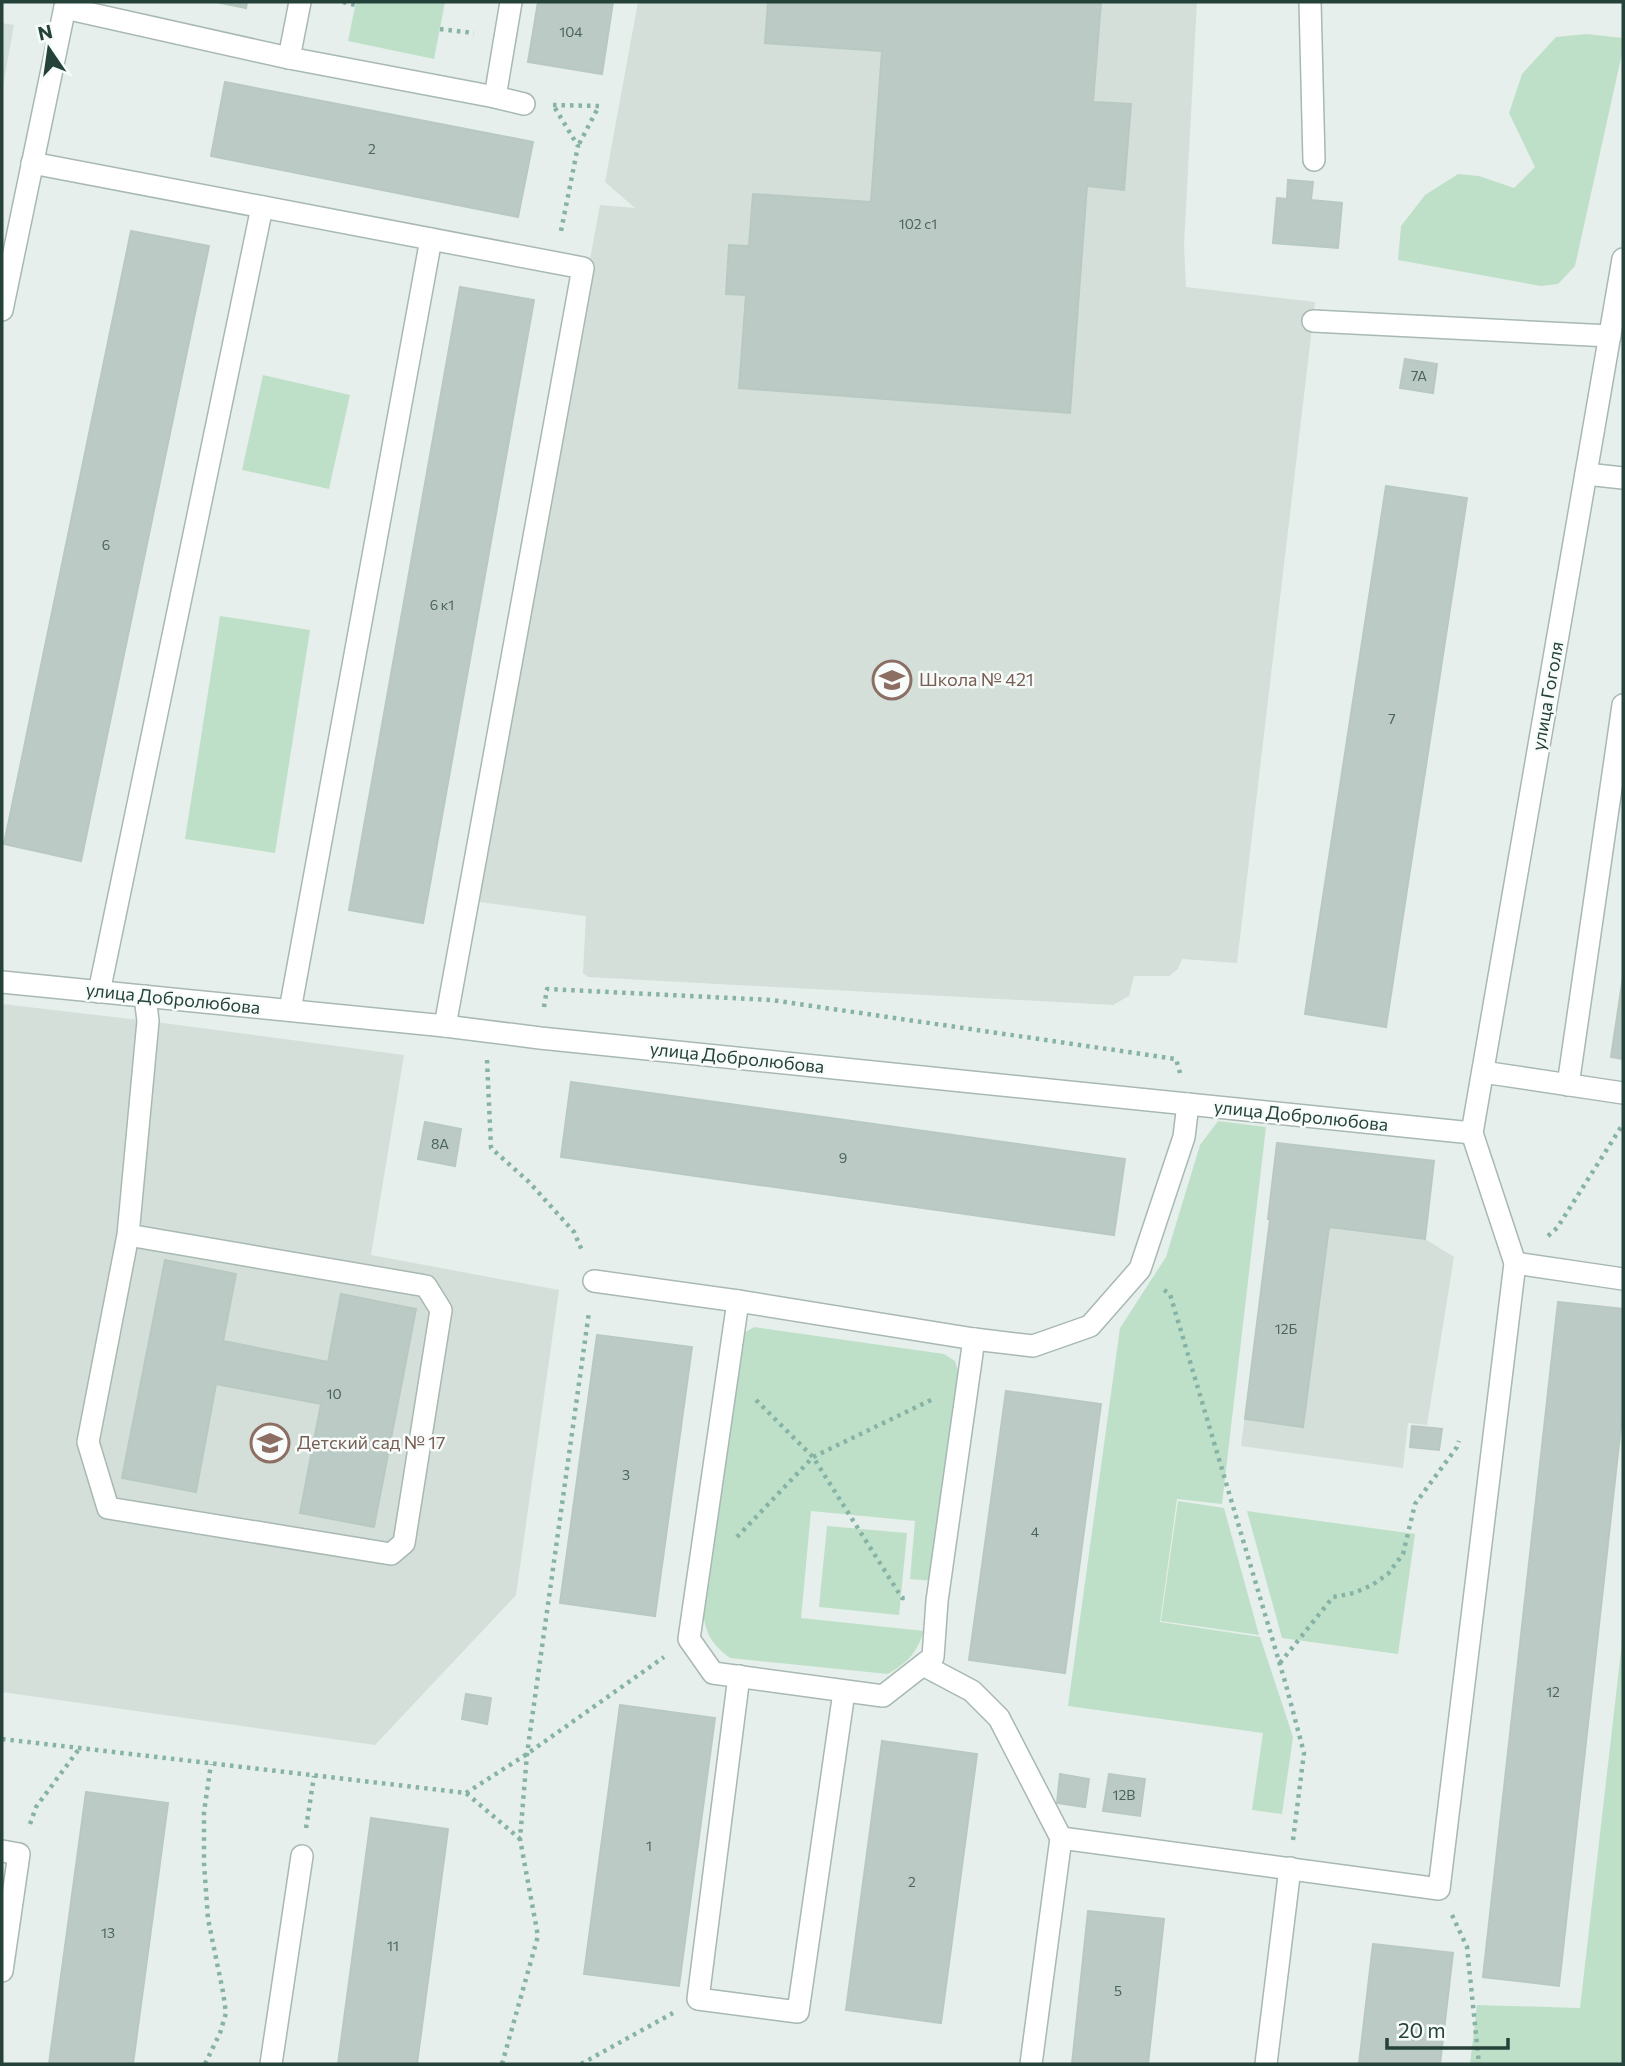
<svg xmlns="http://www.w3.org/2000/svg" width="1625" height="2066" font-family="Commissioner,sans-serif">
  <rect width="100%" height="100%" fill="#e6efeb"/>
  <g fill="#d4dfda">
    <path d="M 638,2 L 1197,2 L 1184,245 L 1186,287 L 1315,302 L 1237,963 L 1182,959 L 1178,969 L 1169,976 L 1134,976 L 1129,996 L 1113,1005 L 588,977 L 583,973 L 586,916 L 472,901 L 600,205 L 635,208 L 605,182 Z"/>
    <path d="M 2,23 L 14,25 L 2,91 Z"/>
    <path d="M 2,1004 L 148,1021 L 404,1055 L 371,1255 L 559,1290 L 516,1595 L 375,1745 L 2,1692 Z"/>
    <path d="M 1277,1143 L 1434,1161 L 1425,1239 L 1454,1257 L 1427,1425 L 1408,1423 L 1403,1468 L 1241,1446 L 1270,1219 L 1268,1219 Z"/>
  </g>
  <g fill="#bfe0c8">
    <path d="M 356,2 L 445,2 L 434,59 L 348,41 Z"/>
    <path d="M 1587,34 L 1623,38 L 1623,49 L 1575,266 L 1558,284 L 1541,286 L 1398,260 L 1401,226 L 1425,195 L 1458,174 L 1479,176 L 1514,188 L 1535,167 L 1509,113 L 1522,74 L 1556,37 Z"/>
    <path d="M 263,375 L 350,395 L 329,489 L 242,470 Z"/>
    <path d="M 220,616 L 310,630 L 275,853 L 185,839 Z"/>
    <path d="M 1218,1121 L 1266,1127 L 1222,1504 L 1177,1499 L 1160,1622 L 1260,1637 L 1293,1737 L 1282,1814 L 1252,1810 L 1263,1733 L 1068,1706 L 1120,1328 L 1166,1257 L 1200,1145 Z"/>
    <path d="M 754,1327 L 944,1354 L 955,1361 L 959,1374 L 934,1581 L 910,1579 L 915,1521 L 811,1511 L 801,1618 L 924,1631 C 916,1654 908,1662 888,1674 L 730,1658 C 711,1643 706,1635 703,1612 L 742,1334 Z"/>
    <path d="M 1178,1501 L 1224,1508 L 1259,1635 L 1161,1621 Z"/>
    <path d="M 1247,1511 L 1415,1534 L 1398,1654 L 1282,1638 Z"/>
    <path d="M 827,1526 L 907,1533 L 899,1615 L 819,1607 Z"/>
    <path d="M 1623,1634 L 1623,2064 L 1470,2064 L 1477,2005 L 1580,2008 Z"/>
  </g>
  <g fill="#bbcac4" stroke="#b8c9c2" stroke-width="2">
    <path d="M 216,2 L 247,2 L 246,8 Z"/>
    <path d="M 538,2 L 613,2 L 602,74 L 528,62 Z"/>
    <path d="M 768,2 L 1101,2 L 1093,102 L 1131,104 L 1124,190 L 1087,186 L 1070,413 L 739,388 L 746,295 L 726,294 L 729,245 L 749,246 L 753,194 L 871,202 L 882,51 L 765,43 Z"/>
    <path d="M 225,82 L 533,142 L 518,217 L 211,156 Z"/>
    <path d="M 1288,180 L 1313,182 L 1311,200 L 1342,203 L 1338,248 L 1273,243 L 1277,198 L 1287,199 Z"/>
    <path d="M 131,231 L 209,246 L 81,861 L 4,844 Z"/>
    <path d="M 460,287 L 534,300 L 423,923 L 349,910 Z"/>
    <path d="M 1405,359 L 1437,364 L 1433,393 L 1400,388 Z"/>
    <path d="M 1386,486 L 1467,498 L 1386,1027 L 1305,1014 Z"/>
    <path d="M 1623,977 L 1623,1059 L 1611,1057 Z"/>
    <path d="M 571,1082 L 1125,1159 L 1114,1235 L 561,1157 Z"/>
    <path d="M 425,1122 L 461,1129 L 455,1166 L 418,1159 Z"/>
    <path d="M 1277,1143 L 1434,1161 L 1425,1239 L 1329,1227 L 1303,1427 L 1245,1419 L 1270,1219 L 1268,1219 Z"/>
    <path d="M 165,1260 L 236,1274 L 223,1341 L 328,1362 L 341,1294 L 416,1309 L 374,1527 L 300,1513 L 321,1404 L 216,1384 L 196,1492 L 122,1478 Z"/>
    <path d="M 1558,1302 L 1623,1309 L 1623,1408 L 1559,1986 L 1483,1977 Z"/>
    <path d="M 597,1335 L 692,1347 L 655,1616 L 560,1603 Z"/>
    <path d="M 1006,1391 L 1101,1404 L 1065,1673 L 969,1660 Z"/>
    <path d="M 1412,1426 L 1442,1429 L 1439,1450 L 1410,1447 Z"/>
    <path d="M 466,1694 L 491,1698 L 487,1724 L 462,1719 Z"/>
    <path d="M 620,1705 L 715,1718 L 679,1986 L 584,1974 Z"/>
    <path d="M 882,1741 L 977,1754 L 941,2023 L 846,2010 Z"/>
    <path d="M 1060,1774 L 1089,1779 L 1085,1807 L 1057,1803 Z"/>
    <path d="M 1109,1774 L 1145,1779 L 1140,1816 L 1103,1811 Z"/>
    <path d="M 86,1792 L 168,1803 L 133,2064 L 49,2064 Z"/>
    <path d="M 371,1818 L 448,1829 L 417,2064 L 338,2064 Z"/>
    <path d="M 1088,1911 L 1164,1919 L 1148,2064 L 1072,2064 Z"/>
    <path d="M 1373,1944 L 1453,1953 L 1440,2064 L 1359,2064 Z"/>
  </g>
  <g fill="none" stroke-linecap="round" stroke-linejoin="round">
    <defs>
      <g id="service">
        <path d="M 300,2 L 289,58 L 495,97 L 524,104"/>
        <path d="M 1310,2 L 1314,160"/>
        <path d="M 65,8 L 289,58"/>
        <path d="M 495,97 L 511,2"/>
        <path d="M 32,163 L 583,268 L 445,1026"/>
        <path d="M 1313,321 L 1610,336"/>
        <path d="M 1586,474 L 1623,478"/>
        <path d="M 99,992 L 262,207"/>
        <path d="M 290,1010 L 431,239"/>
        <path d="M 1483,1072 L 1623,1093"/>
        <path d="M 1568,1085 L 1623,705"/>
        <path d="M 128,1235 L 426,1286 L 441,1310 L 404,1543 L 391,1554 L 108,1508 L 88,1442 L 128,1235 L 148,1021 L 145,996"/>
        <path d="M 1515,1263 L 1623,1279"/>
        <path d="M 594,1281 L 738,1301 L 974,1339 L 1033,1346 L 1090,1326 L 1140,1269 L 1184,1137 L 1188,1104"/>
        <path d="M 738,1301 L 689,1639 L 713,1673 L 883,1696 L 933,1657 L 937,1601 L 974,1339"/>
        <path d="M 923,1665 L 972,1691 L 999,1718 L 1061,1838"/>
        <path d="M 739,1676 L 698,1999 L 798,2012 L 844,1692"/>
        <path d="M 2,1851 L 19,1854 L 2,1971"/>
        <path d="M 271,2064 L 302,1856"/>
        <path d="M 1031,2064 L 1061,1838 L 1439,1889 L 1515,1263 L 1472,1133"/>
        <path d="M 1266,2064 L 1290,1868"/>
      </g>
      <g id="minor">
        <path d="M 2,310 L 66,2"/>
        <path d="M 2,982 L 445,1026 L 540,1038 L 1472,1133 L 1623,259"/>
      </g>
    </defs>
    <use href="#service" stroke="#a8b8b2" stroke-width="24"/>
    <use href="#minor" stroke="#a8b8b2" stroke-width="24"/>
    <g stroke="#86b3a5" stroke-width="4.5" stroke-dasharray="3.5 5" stroke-linecap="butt">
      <path d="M 343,2 L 355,5"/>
      <path d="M 440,29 L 474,33"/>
      <path d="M 553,105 L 599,106 L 578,146"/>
      <path d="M 555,108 L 578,146 L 561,231"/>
      <path d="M 544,1007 L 547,989 L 771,1000 L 1176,1059 L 1180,1073"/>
      <path d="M 487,1060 L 491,1148 L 529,1182 L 574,1232 L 583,1253"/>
      <path d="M 1548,1236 L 1557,1228 L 1623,1124"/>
      <path d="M 1164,1290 L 1170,1294 L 1286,1685 L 1304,1753 L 1293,1840"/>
      <path d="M 756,1400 L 813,1457 L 902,1598 L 905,1598"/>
      <path d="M 737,1537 L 813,1457 L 933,1399"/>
      <path d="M 1280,1663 L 1333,1597 L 1354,1593 L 1372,1585 L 1388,1574 L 1403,1554 L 1415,1504 L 1457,1447 L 1459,1441"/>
      <path d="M 2,1739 L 466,1793 L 520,1839"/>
      <path d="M 466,1793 L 527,1754 L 664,1657"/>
      <path d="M 30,1824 L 36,1807 L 79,1749"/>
      <path d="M 306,1828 L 314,1776"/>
      <path d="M 1452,1915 L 1467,1947 L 1479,2064"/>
      <path d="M 205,2064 L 220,2033 L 226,2013 L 223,1992 L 208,1919 L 204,1863 L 204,1812 L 211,1764"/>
      <path d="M 502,2064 L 538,1936 L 520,1839 L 527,1754 L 589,1312"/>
      <path d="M 581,2064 L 673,2013"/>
    </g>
    <use href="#service" stroke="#fff" stroke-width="21"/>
    <use href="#minor" stroke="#fff" stroke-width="21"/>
  </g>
  <defs>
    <symbol id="school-ring" viewBox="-11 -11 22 22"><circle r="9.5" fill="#f7fbf9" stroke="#8d6e63" stroke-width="1.5"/><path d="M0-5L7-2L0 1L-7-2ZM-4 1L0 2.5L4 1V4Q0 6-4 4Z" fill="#8d6e63"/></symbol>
  </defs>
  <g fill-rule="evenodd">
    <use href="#school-ring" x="870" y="658" width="44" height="44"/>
    <use href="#school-ring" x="248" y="1421" width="44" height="44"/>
  </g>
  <g text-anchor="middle" stroke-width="5" stroke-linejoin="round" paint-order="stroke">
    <g font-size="14" fill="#4a645c">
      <text x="571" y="37">104</text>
      <text x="372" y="154">2</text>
      <text x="918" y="229">102 с1</text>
      <text x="1419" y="381">7А</text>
      <text x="106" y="550">6</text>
      <text x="442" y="610">6 к1</text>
      <text x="1392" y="724">7</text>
      <text x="440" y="1149">8А</text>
      <text x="843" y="1163">9</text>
      <text x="1286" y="1334">12Б</text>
      <text x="334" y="1399">10</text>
      <text x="626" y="1480">3</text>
      <text x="1035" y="1537">4</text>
      <text x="1553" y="1697">12</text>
      <text x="1124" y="1800">12В</text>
      <text x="649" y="1851">1</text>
      <text x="912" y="1887">2</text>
      <text x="108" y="1938">13</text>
      <text x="393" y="1951">11</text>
      <text x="1118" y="1996">5</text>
    </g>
    <g font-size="18" fill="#785e54" stroke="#f7fbf9" text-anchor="start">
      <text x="919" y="686">Школа № 421</text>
      <text x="297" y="1449">Детский сад № 17</text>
    </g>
    <g font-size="18" fill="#24423a" stroke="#f7fbf9">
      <text transform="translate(1548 696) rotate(-80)" y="6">улица Гоголя</text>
      <text transform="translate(173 999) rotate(6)" y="6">улица Добролюбова</text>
      <text transform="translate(737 1058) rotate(6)" y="6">улица Добролюбова</text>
      <text transform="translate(1301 1116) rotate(6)" y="6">улица Добролюбова</text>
    </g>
  </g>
  <rect width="1625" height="2066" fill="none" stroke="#24423a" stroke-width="7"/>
  <g transform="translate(49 49) rotate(347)" stroke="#f7fbf9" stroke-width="5" paint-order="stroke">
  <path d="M0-5L12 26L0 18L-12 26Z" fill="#24423a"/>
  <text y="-10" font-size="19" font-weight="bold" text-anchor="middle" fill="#24423a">N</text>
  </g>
  <path d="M1387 2038v10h121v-10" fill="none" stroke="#24423a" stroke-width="3.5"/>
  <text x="1398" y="2038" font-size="21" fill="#24423a" stroke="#f7fbf9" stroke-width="5" paint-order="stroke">20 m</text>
</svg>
